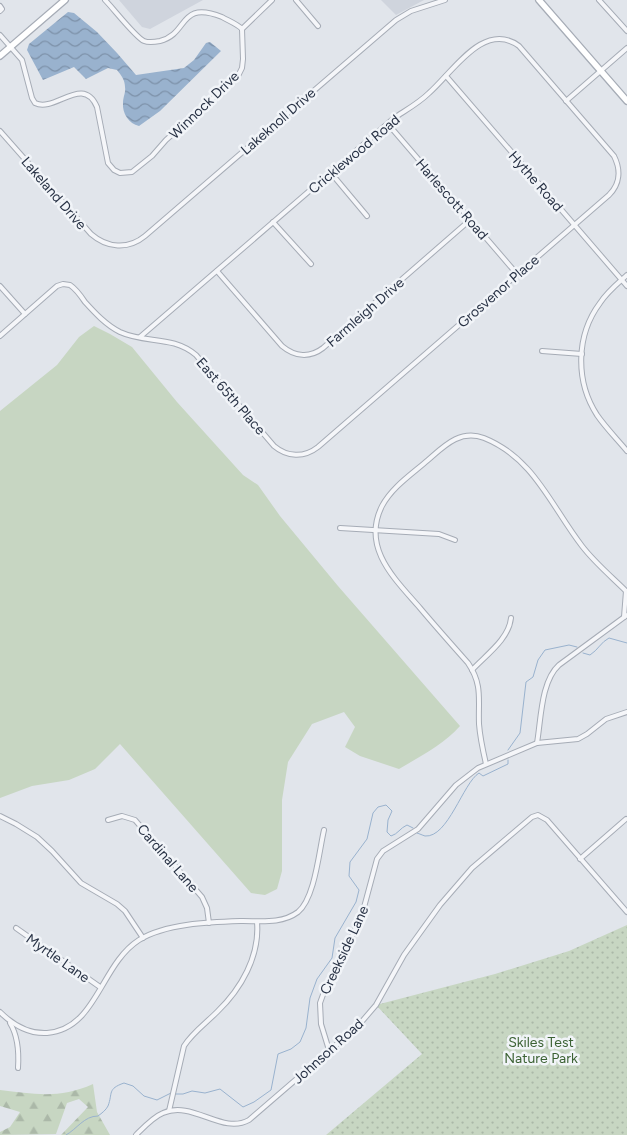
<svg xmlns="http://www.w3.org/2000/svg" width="627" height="1135" font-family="Figtree,sans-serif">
  <defs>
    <pattern id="forest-firs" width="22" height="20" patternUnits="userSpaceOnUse" patternTransform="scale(1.25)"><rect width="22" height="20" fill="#c7d6c2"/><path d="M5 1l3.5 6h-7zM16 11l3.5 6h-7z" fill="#abb8a8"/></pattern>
    <pattern id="park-dots" width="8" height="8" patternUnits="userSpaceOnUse" patternTransform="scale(1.25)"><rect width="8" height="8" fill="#c7d6c2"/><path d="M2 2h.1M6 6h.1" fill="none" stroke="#abb8a8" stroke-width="1.8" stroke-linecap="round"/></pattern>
    <pattern id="water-waves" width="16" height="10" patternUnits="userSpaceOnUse" patternTransform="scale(1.25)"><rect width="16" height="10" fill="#99b2ce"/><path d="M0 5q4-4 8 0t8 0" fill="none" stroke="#7d91a9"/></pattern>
  </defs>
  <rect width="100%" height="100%" fill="#e1e5eb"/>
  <g fill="#cfd4dd">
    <path d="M 119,0 L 203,0 L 150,29 L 142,27 Z"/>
    <path d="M 381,0 L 424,0 L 396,15 Z"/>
  </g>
  <path fill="#c7d6c2" d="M 94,326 L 110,334 L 132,347 L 177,402 L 243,475 L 258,485 L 280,516 L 338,586 L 460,726 C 444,744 421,756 399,769 L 360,756 L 345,747 L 355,727 L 344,712 L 312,724 L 288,762 L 282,800 L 282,871 L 277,889 L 265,895 L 251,893 L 120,744 L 95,769 L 69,780 L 32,786 L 0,798 L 0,411 L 57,365 L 79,337 Z"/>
  <path fill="url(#forest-firs)" d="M 93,1084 L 97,1112 L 110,1135 L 61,1135 L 88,1107 L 79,1099 L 67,1103 L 56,1134 L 0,1135 L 0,1132 L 10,1127 L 20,1112 L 0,1106 L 0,1090 C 34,1094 60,1099 93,1084 Z"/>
  <path fill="url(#park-dots)" d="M 627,925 L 627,1135 L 326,1135 L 422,1054 L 376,1005 L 495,974 L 569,951 Z"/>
  <path fill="url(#water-waves)" d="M 68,12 L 74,13 L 97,32 L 117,53 L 136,75 L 184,68 L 194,60 L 206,43 L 210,42 L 221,51 L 160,111 L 139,126 C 129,124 122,113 123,103 C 123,97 126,92 125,87 C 125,80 121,75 117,70 L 108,68 L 86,79 L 74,67 L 43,80 L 27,50 L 29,44 Z"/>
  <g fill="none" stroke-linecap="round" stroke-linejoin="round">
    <g stroke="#99b2ce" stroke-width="1">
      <path d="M 583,653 L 590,655 C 598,650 601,642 609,638 L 627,643"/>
      <path d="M 508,750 L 520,733 L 526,682 L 533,677 L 538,660 L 545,650 L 569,645 L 577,647"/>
      <path d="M 417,833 C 420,834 422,835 425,836 C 448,838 463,783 479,773 L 483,776 L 508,764 L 508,760"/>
      <path d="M 176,1094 L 183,1094 L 192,1091 L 205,1093 L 220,1089 L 243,1107 L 254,1102 L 271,1090 L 278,1054 L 291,1049 L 300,1042 L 306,1028 L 310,998 L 317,979 L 332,958 L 335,938 L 356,902 L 359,890 L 349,876 L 350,862 L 367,839 L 373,813 L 378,807 L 386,805 L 392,811 L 388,820 L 387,832 L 391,836 C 398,834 400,828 407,825 L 413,828"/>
      <path d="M 66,1135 C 77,1129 84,1116 98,1116 C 102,1113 106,1110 108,1106 C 113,1093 107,1089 124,1083 L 133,1086 L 144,1096 L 157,1100 L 171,1093"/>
    </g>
    <defs>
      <g id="street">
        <path d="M 105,0 C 113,8 136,38 144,41 C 149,43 155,42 160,41 C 189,34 178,0 222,17 C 229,21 237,24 242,29"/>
        <path d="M 296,0 L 318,26"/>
        <path d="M 599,0 L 627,31"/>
        <path d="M 0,6 L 2,9 L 0,11"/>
        <path d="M 242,29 L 272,0"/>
        <path d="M 0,35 L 22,60 L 32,98 L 35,103 C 55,113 83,74 97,107 L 108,163 L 114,170 L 120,173 L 132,172 L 152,156 L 166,140 L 238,76 L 242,68 L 243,59 L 242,29"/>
        <path d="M 446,76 L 627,286"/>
        <path d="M 566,101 L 627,48"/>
        <path d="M 388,124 L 517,274"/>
        <path d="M 0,131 L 91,234 C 107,248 128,250 145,236 L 396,20 L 411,11 L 445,0"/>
        <path d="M 331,173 L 367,216"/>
        <path d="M 273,222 L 311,264"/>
        <path d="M 217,271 L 282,346 C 295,357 310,358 323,348 L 470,220"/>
        <path d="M 627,275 C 617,284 607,292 600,303 C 576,335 575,381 597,415 C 606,428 617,439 627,451"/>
        <path d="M 0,286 L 25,314"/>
        <path d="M 0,336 L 57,286 L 63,284 L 70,285 C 76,289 81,296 85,302 C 95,313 106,325 120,332 C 146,344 172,335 196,355 L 274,446 C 287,457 304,458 318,447 L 609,195 C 620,184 621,170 614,156 L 519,46 C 484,20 453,72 429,93 C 419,103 406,110 394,118 L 140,337"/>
        <path d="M 542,351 L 582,354"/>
        <path d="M 340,528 L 439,534 L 455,540"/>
        <path d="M 624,617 L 626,591"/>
        <path d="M 472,670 C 486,655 509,639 511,618"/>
        <path d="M 537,743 C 541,720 541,681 559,665 L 627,615"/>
        <path d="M 486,764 C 483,751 480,737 479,724 C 478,700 483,685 468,663 C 452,645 436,627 420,608 C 395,579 361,548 382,506 C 392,487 412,474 428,460 C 444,446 460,429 484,438 C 534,458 551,506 582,546 C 595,563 612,577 627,592"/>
        <path d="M 0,816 L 16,824 L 37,837 L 52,851 L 81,883 L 117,904 L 125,911 L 143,938"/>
        <path d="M 108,820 L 122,816 L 135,820 L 202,897 L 207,908 L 209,923"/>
        <path d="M 580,859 L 626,819"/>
        <path d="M 16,928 L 100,987"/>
        <path d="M 0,1012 C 13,1025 28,1034 47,1033 C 97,1029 100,965 139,940 C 166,923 212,922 243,921 C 261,921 282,924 298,912 C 315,898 319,851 324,830"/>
        <path d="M 10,1023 C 18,1036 19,1053 18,1068"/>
        <path d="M 329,1050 L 321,1024 L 320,1003 L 324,992 L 344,955 L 363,911 L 377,859 L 383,851 L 418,829 L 456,785 L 478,768 L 537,743 L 578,739 L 587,734 L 606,719 L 627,712"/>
        <path d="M 169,1111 L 184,1046 C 192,1033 206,1023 217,1012 C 241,989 260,956 257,922"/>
        <path d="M 136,1135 C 144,1127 153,1117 163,1113 C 193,1100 222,1135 249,1120 L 358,1026 L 376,1005 L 404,955 L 440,905 L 472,868 L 532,817 L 538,815 L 547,820 L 627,912"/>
      </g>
      <g id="secondary">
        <path d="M 539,0 L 627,101"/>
        <path d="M 0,56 L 65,0"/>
      </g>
    </defs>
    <use href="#street" stroke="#a6acb6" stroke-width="6"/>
    <use href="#secondary" stroke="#a6acb6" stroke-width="8"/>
    <use href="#street" stroke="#f5f6f9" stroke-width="4"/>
    <use href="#secondary" stroke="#fff" stroke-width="5.5"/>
  </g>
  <g text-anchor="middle" stroke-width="5" stroke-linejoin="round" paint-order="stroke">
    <g font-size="14" fill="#283245" stroke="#f1f4f8">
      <text transform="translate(204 105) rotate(-44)" y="5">Winnock Drive</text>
      <text transform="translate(278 121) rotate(-41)" y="5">Lakeknoll Drive</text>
      <text transform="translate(354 154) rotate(-40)" y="5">Cricklewood Road</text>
      <text transform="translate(536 181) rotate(49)" y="5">Hythe Road</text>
      <text transform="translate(54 193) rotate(49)" y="5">Lakeland Drive</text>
      <text transform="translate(452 199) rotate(49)" y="5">Harlescott Road</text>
      <text transform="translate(498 291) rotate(-41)" y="5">Grosvenor Place</text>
      <text transform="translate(365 312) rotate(-41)" y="5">Farmleigh Drive</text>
      <text transform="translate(231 396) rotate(49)" y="5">East 65th Place</text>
      <text transform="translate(168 858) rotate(49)" y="5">Cardinal Lane</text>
      <text transform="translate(344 950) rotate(-65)" y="5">Creekside Lane</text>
      <text transform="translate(58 958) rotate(35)" y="5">Myrtle Lane</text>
      <text transform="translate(328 1051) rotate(-42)" y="5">Johnson Road</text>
    </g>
    <g font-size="14" fill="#3c6234" stroke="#f1f4f8">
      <text x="541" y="1047">Skiles Test<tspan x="541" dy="16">Nature Park</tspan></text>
    </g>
  </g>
</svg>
